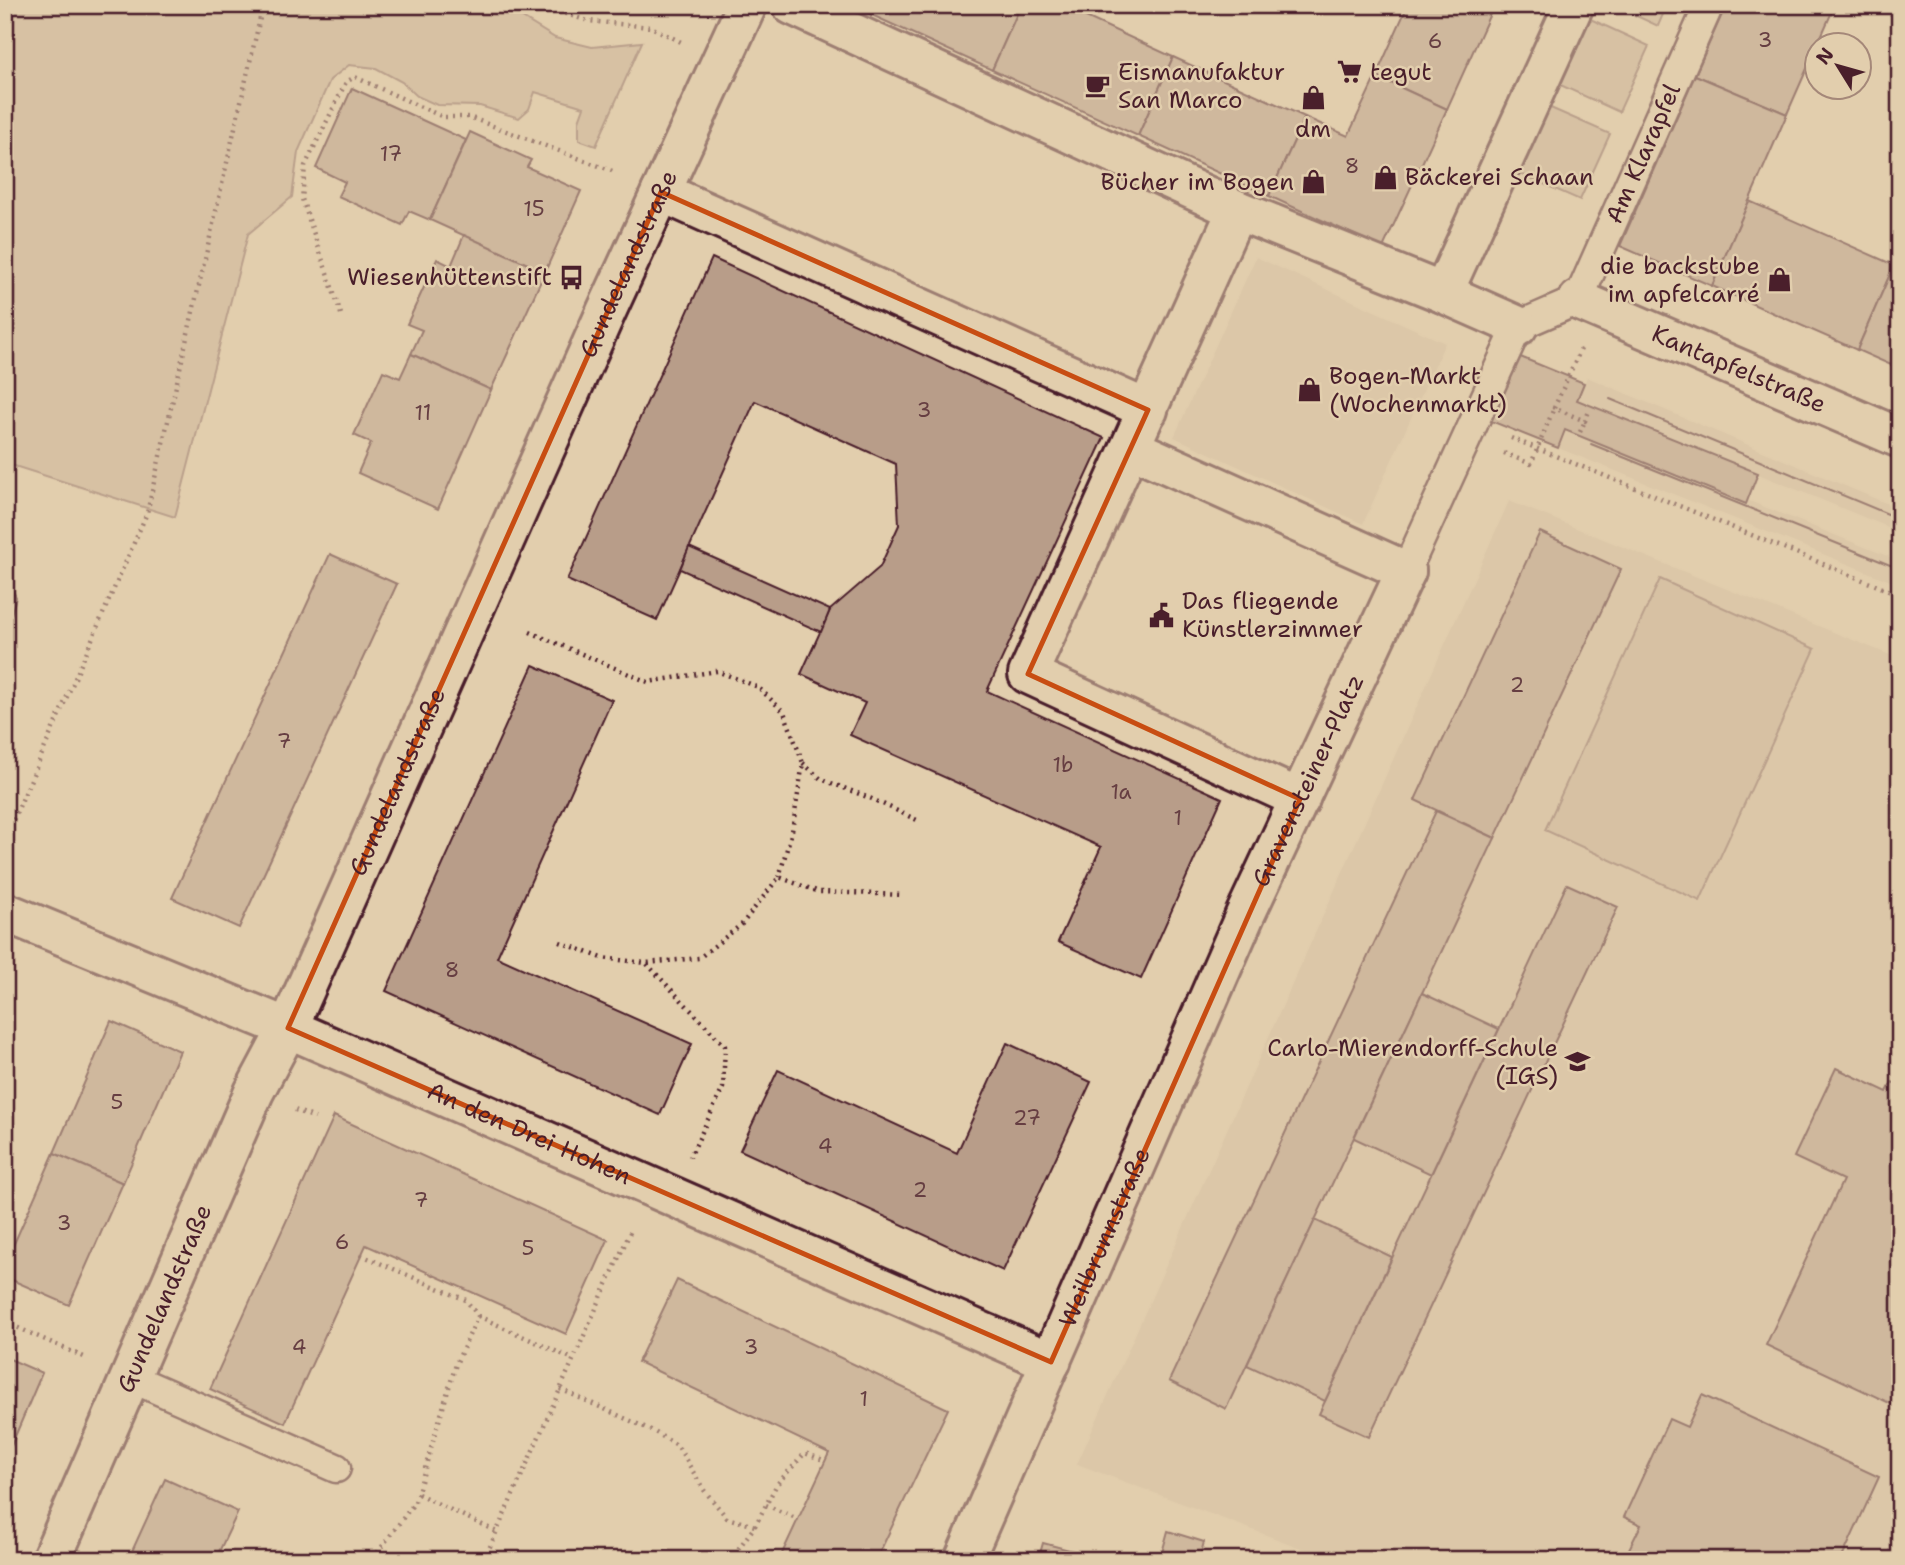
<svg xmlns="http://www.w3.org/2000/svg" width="1905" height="1565" font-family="'Shantell Sans',sans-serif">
  <rect width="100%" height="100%" fill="#e2cead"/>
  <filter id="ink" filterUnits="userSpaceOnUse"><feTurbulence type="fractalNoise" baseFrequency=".0143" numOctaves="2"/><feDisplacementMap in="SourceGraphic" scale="14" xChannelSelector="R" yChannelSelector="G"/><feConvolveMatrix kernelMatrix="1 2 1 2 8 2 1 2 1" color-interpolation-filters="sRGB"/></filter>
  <g filter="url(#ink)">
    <g fill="#d5bfa2">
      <path d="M 1256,257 L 1445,343 L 1363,524 L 1174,437 Z"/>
      <path d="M 1587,377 L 1900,509 L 1900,532 L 1577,400 Z"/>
      <path d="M 1565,430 L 1746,504 L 1747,500 L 1900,561 L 1900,585 L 1558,448 Z"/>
      <path d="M 1509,501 L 1900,659 L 1900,1560 L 1333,1560 L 1077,1464 Z"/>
    </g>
    <g fill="#c9b298" stroke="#8a6862" stroke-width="2">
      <path d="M 5,5 L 484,5 L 511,11 L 555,38 L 592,47 L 642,42 L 596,146 L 579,140 L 579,121 L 584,107 L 535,92 L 529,109 L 519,118 L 480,106 L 437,105 L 417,96 L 402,82 L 376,68 L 349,65 L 330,80 L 298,152 L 292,197 L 248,234 L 175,517 L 5,463 Z"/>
      <path d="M 1613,5 L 1667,5 L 1658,26 Z"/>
      <path d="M 1586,17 L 1649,46 L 1619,112 L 1556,83 Z"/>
      <path d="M 1546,106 L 1610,134 L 1580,200 L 1516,172 Z"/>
      <path d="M 1660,579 L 1815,649 L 1700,901 L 1545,830 Z"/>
    </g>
    <g fill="#b89d89" stroke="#4a1f2b" stroke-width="2">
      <path d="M 850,5 L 1021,5 L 992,70 Z"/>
      <path d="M 1021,5 L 1060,5 L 1173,57 L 1138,136 L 992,70 Z"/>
      <path d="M 1408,5 L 1494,5 L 1447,109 L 1376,76 Z"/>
      <path d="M 1726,5 L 1835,5 L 1787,114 L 1695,75 Z"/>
      <path d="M 1173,57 L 1305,117 L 1269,196 L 1138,136 Z"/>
      <path d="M 1695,75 L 1787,114 L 1712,286 L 1620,246 Z"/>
      <path d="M 1376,76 L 1447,109 L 1383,248 L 1269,196 L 1305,117 L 1348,136 Z"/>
      <path d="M 352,88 L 466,140 L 430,220 L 409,211 L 402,225 L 338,196 L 345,182 L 316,168 Z"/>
      <path d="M 470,132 L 531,160 L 527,167 L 581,191 L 545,272 L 430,220 Z"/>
      <path d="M 1749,201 L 1894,265 L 1857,350 L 1712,286 Z"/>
      <path d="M 464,235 L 545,272 L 491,390 L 411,354 L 422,330 L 407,324 L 437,259 L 451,266 Z"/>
      <path d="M 712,258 L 1104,438 L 987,691 L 1222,798 L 1141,979 L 1058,942 L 1101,847 L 850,735 L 865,703 L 801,674 L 830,610 L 880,567 L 899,525 L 896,464 L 755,401 L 657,620 L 567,580 Z"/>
      <path d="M 1894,265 L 1900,268 L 1900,369 L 1857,350 Z"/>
      <path d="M 411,354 L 491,390 L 438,509 L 358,473 L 371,443 L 354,435 L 383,371 L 400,378 Z"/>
      <path d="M 1518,356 L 1584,383 L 1577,400 L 1758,473 L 1746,504 L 1565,430 L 1558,448 L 1491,421 Z"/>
      <path d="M 1540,532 L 1621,569 L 1495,838 L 1415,800 Z"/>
      <path d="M 689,547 L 830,610 L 821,632 L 680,569 Z"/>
      <path d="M 330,554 L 397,584 L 239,928 L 172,898 Z"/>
      <path d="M 5,576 L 16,597 L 5,636 Z"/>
      <path d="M 533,665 L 612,700 L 497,957 L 692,1044 L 660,1115 L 386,991 Z"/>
      <path d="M 1436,811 L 1495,838 L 1226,1409 L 1169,1381 Z"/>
      <path d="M 1567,884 L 1618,907 L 1369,1437 L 1319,1414 Z"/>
      <path d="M 1422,993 L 1499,1029 L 1431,1174 L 1354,1138 Z"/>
      <path d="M 111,1021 L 180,1051 L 123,1183 L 54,1153 Z"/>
      <path d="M 1007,1043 L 1091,1082 L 1003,1271 L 740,1150 L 778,1070 L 957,1153 Z"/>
      <path d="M 1836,1068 L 1887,1092 L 1892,1082 L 1900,1085 L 1900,1408 L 1766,1345 L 1843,1180 L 1794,1157 Z"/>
      <path d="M 334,1116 L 608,1240 L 566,1334 L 366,1245 L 285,1423 L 210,1389 Z"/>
      <path d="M 54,1153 L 123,1183 L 69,1305 L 5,1277 L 5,1264 Z"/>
      <path d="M 1315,1220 L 1392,1257 L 1325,1401 L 1247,1365 Z"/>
      <path d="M 677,1280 L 948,1409 L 876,1560 L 779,1560 L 829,1453 L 638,1362 Z"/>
      <path d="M 5,1357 L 42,1373 L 5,1460 Z"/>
      <path d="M 1702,1395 L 1879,1477 L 1841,1560 L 1624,1559 L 1641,1525 L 1624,1517 L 1669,1419 L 1687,1427 Z"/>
      <path d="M 165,1479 L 238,1512 L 215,1560 L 128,1560 Z"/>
      <path d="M 1168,1531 L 1204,1542 L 1199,1560 L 1160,1560 Z"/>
      <path d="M 1043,1543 L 1077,1552 L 1075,1560 L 1038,1560 Z"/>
    </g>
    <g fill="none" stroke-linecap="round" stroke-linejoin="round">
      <defs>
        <g id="service">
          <path id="s1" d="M 1406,571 L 1518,326 L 1578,300 L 1709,5"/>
          <path d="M 129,1377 L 336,1468"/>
        </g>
        <g id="pedestrian">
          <path d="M 792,5 L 1237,210 L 1443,293 L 1518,326"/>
          <path d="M 661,192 L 1148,410"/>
          <path d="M 1237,210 L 1028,674 L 1300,799"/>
          <path d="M 1443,293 L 1574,5"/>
          <path id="s2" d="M 1578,300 L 1900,438"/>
          <path d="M 1131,448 L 1406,571"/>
        </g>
        <g id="minor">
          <path id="s3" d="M 5,912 L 288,1028 L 1051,1362"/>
          <path id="s4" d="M 51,1560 L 254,1092 L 288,1028 L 606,312 L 747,5"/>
          <path id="s5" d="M 964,1560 L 1245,915 L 1406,571"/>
        </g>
      </defs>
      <use href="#service" stroke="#4a1f2b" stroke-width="33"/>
      <use href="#pedestrian" stroke="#4a1f2b" stroke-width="44"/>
      <use href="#minor" stroke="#4a1f2b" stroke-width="44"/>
      <g stroke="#4a1f2b" stroke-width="4.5" stroke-dasharray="2 5" stroke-linecap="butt">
        <path d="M 538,5 L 588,21 L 651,27 L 681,42"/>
        <path d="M 341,314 L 302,199 L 305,166 L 346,82 L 355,77 L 443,117 L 469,117 L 615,172"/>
        <path d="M 1581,349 L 1554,408 L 1585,421 L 1590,409"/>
        <path d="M 1580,432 L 1585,421"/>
        <path d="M 1511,438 L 1900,595"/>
        <path d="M 1504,453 L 1531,464 L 1554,408"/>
        <path d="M 530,632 L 648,682 L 717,671 L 758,687 L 784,712 L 803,763 L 792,831 L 779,877"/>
        <path d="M 803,763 L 821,779 L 872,799 L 919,821"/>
        <path d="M 5,839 L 147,513 L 263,5"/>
        <path d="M 560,942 L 602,958 L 646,963 L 699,958 L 742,924 L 779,877 L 819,892 L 904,895"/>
        <path d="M 647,964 L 725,1046 L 723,1088 L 690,1157"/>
        <path d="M 295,1110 L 315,1118"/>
        <path d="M 361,1255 L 466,1300 L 478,1316 L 456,1364 L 415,1502 L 372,1560"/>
        <path d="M 478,1316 L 573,1359"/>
        <path d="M 5,1322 L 84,1357"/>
        <path d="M 560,1389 L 651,1430 L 677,1445 L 704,1490 L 727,1518 L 755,1526"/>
        <path d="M 418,1494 L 497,1532"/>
        <path d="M 766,1505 L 798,1519"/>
        <path d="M 484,1560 L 632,1228"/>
        <path d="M 730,1560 L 755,1526 L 777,1484 L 805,1453 L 826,1461"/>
      </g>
      <use href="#service" stroke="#e2cead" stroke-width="28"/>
      <use href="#pedestrian" stroke="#e2cead" stroke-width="38"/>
      <use href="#minor" stroke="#e2cead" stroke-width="38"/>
      <g stroke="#4a1f2b" stroke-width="2">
        <path d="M 1610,399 L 1900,519"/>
        <path d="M 1591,444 L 1900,569"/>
      </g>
    </g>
  </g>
  <path d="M0 0H1905V1565H0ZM 661,192 L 1148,410 L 1028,674 L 1300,799 L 1051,1362 L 288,1028 Z" fill="#e2cead" fill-opacity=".55" fill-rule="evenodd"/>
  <path fill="none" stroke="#c84d12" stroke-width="5" stroke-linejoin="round" d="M 661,192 L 1148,410 L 1028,674 L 1300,799 L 1051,1362 L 288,1028 Z"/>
  <defs>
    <symbol id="supermarket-bare" viewBox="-9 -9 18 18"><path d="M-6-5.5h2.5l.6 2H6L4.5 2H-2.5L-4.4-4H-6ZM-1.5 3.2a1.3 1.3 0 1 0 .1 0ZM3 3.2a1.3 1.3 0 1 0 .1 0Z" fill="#4a1f2b" stroke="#e2cead" stroke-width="2.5" paint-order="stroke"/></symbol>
    <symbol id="cafe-bare" viewBox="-9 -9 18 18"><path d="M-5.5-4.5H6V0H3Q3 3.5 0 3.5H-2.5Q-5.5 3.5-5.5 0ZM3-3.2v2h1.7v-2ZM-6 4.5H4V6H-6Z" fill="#4a1f2b" stroke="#e2cead" stroke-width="2.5" paint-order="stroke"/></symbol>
    <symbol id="shop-bare" viewBox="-9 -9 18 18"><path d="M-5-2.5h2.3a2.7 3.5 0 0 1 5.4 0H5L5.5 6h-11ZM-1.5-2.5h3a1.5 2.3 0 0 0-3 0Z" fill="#4a1f2b" stroke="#e2cead" stroke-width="2.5" paint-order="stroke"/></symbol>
    <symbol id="bus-bare" viewBox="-9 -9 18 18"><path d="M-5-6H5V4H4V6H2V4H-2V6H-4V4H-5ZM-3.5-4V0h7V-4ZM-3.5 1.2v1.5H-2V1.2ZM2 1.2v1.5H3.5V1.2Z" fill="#4a1f2b" stroke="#e2cead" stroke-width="2.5" paint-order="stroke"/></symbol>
    <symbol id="civic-bare" viewBox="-9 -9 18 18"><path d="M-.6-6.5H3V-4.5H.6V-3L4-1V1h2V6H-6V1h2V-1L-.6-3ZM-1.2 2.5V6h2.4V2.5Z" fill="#4a1f2b" stroke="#e2cead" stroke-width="2.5" paint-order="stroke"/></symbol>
    <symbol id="school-bare" viewBox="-9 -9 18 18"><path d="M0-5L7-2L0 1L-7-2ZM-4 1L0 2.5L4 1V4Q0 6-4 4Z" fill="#4a1f2b" stroke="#e2cead" stroke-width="2.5" paint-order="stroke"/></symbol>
  </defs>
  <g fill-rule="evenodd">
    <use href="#supermarket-bare" x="1332" y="54" width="35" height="35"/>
    <use href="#cafe-bare" x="1080" y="68" width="35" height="35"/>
    <use href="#shop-bare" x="1296" y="80" width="35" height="35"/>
    <use href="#shop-bare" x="1368" y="160" width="35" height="35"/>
    <use href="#shop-bare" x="1296" y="164" width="35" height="35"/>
    <use href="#bus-bare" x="554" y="260" width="35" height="35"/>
    <use href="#shop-bare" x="1762" y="262" width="35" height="35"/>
    <use href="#shop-bare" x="1292" y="372" width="35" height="35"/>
    <use href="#civic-bare" x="1144" y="598" width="35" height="35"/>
    <use href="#school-bare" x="1560" y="1044" width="35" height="35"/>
  </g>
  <g text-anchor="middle" stroke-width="5" stroke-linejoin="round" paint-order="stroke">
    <g font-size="21" fill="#663e42">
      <text x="1765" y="47">3</text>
      <text x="1435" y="48">6</text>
      <text x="391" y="161">17</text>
      <text x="1352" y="173">8</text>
      <text x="534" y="216">15</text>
      <text x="924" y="417">3</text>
      <text x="423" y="420">11</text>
      <text x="1517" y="692">2</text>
      <text x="284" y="748">7</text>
      <text x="1063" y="772">1b</text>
      <text x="1121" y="799">1a</text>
      <text x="1178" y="825">1</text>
      <text x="452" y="977">8</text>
      <text x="117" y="1109">5</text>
      <text x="1027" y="1125">27</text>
      <text x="825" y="1153">4</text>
      <text x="920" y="1197">2</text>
      <text x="421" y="1207">7</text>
      <text x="64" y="1230">3</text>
      <text x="342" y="1249">6</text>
      <text x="528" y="1255">5</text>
      <text x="299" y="1354">4</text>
      <text x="751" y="1354">3</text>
      <text x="864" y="1406">1</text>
    </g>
    <g font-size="24" fill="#4a1f2b" stroke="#e2cead" text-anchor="start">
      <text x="1118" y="80">Eismanufaktur<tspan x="1118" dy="28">San Marco</tspan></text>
      <text x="1370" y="80">tegut</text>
      <text x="1313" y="137" text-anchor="middle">dm</text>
      <text x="1405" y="185">Bäckerei Schaan</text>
      <text x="1294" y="190" text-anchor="end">Bücher im Bogen</text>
      <text x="1760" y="274" text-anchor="end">die backstube<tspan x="1760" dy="28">im apfelcarré</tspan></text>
      <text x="552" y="285" text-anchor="end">Wiesenhüttenstift</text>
      <text x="1329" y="384">Bogen-Markt<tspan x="1329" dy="28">(Wochenmarkt)</tspan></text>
      <text x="1182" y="609">Das fliegende<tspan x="1182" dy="28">Künstlerzimmer</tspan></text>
      <text x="1558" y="1056" text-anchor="end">Carlo-Mierendorff-Schule<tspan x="1558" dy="28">(IGS)</tspan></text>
    </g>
    <g font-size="24" fill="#4a1f2b" stroke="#e2cead">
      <text dy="8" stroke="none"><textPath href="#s1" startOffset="495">Am Klarapfel</textPath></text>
      <text dy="8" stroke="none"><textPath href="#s4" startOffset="1419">Gundelandstraße</textPath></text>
      <text dy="8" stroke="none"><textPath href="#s2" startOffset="175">Kantapfelstraße</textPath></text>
      <text dy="8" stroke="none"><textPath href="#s5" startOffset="852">Gravensteiner-Platz</textPath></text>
      <text dy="8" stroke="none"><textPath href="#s4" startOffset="852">Gundelandstraße</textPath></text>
      <text dy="8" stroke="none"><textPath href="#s3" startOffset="569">An den Drei Hohen</textPath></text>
      <text dy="8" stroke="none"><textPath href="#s5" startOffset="352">Weilbrunnstraße</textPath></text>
      <text dy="8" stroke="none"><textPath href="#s4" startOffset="285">Gundelandstraße</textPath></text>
    </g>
  </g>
  <rect width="1905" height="1565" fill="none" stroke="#e2cead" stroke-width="28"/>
  <rect x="14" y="14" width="1877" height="1537" fill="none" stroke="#4a1f2b" stroke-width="2.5" filter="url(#ink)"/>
  <g transform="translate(1838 66) rotate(307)"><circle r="33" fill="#e2cead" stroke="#a58879" stroke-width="2"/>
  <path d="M0-5L12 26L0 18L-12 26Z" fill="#4a1f2b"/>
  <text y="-10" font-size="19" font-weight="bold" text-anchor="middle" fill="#4a1f2b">N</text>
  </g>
</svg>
